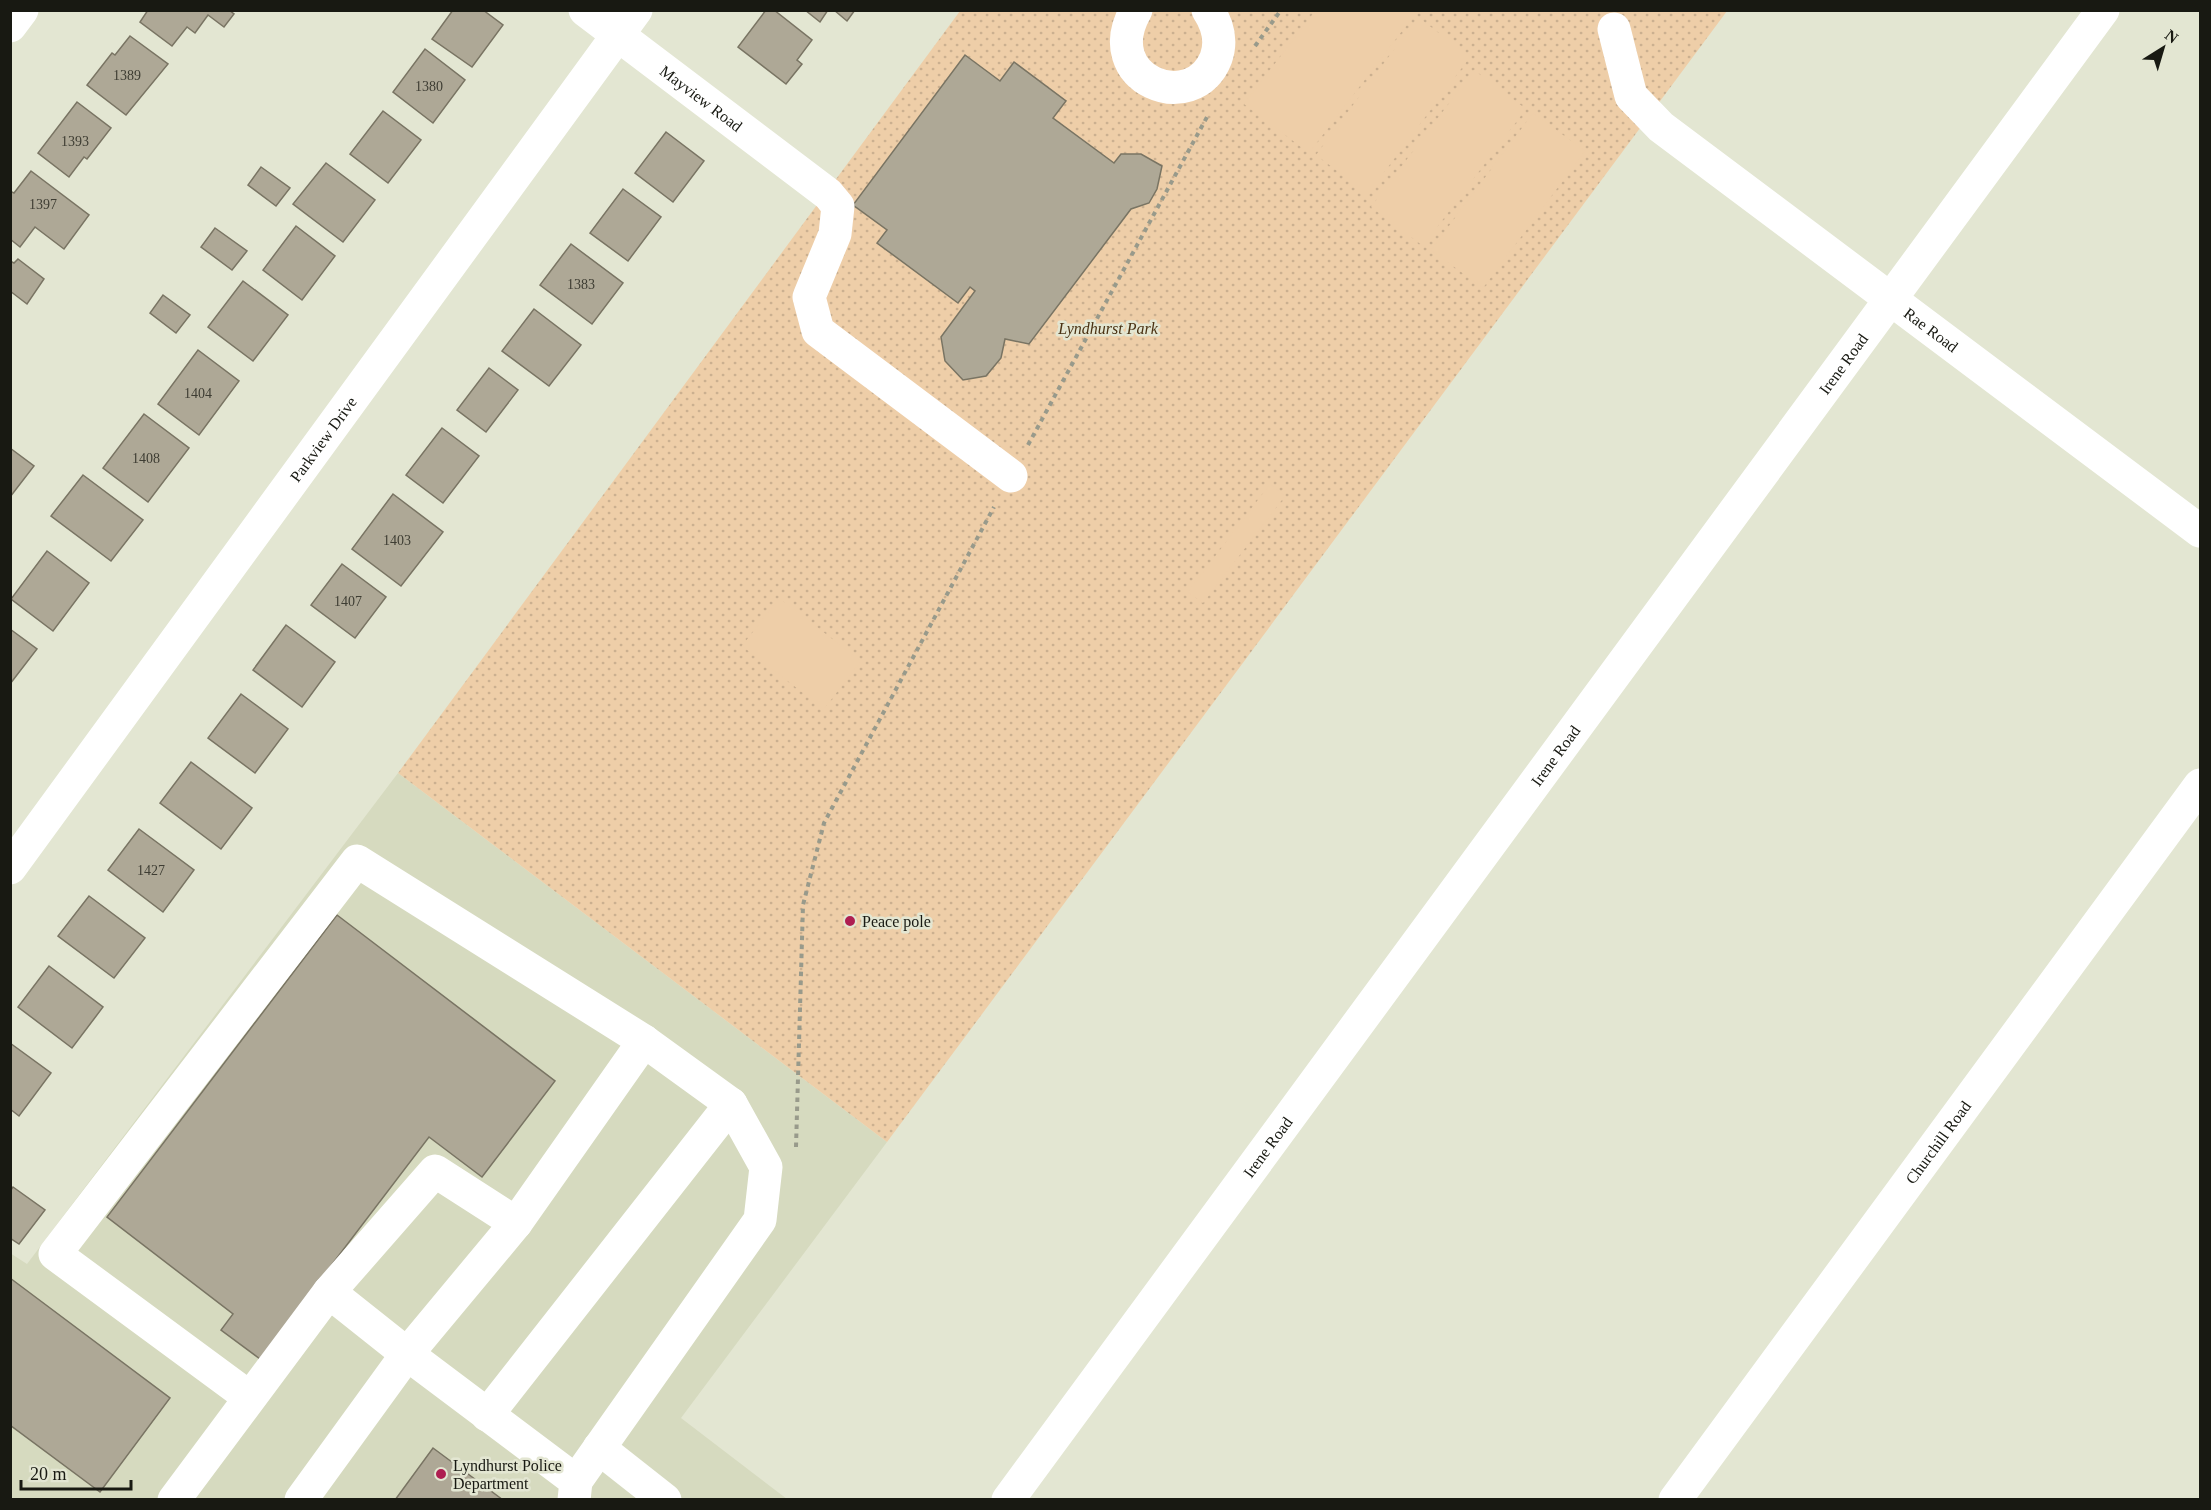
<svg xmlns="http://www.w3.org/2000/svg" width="2211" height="1510" font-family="'Times New Roman',serif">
  <defs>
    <pattern id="park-dots" width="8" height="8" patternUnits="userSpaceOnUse" patternTransform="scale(1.5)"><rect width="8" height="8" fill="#eecea8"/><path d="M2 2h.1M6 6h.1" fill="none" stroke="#cbb090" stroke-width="1.8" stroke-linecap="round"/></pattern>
  </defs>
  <rect width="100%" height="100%" fill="#e3e6d2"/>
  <path fill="#d6dabf" d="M 398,773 L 887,1142 L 681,1418 L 787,1499 L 11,1499 L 10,1253 L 27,1264 Z"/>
  <path fill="url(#park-dots)" d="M 960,11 L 1727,11 L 887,1142 L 398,773 Z"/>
  <g fill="#eecea8">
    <path d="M 1411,10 L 1415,14 L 1309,153 L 1244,104 L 1315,11 Z"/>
    <path d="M 1418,17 L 1470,57 L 1368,194 L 1316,155 Z"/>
    <path d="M 1474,70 L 1526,109 L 1423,246 L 1371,207 Z"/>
    <path d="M 1533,113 L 1585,151 L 1483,288 L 1431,250 Z"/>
    <path d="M 1270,484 L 1285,496 L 1203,603 L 1188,592 Z"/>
    <path d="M 779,598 L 861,661 L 824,709 L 742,646 Z"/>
  </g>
  <g fill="#aea896" stroke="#797463" stroke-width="1.5">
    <path d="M 148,10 L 229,10 L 234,14 L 224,27 L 208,15 L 195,33 L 187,27 L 172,46 L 140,22 Z"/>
    <path d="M 453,10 L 483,10 L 503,25 L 472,67 L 432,39 Z"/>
    <path d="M 766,10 L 774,10 L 812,40 L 797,60 L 802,64 L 786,84 L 738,47 Z"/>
    <path d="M 805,10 L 828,10 L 820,22 Z"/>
    <path d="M 834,10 L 855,10 L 847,21 Z"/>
    <path d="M 130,36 L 168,64 L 126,115 L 87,85 L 112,53 L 115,55 Z"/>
    <path d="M 425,49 L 465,80 L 433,123 L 393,92 Z"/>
    <path d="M 965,55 L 1000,81 L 1014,62 L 1066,101 L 1053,118 L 1114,163 L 1121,154 L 1141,154 L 1162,166 L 1157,189 L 1149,203 L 1131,209 L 1029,344 L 1005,339 L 1001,358 L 986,376 L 963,380 L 945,361 L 941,337 L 975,291 L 970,287 L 958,303 L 877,243 L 887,230 L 853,205 Z"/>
    <path d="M 77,102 L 111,128 L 87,159 L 84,157 L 69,177 L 38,153 Z"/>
    <path d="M 383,111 L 421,140 L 388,183 L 350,154 Z"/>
    <path d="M 666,132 L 704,161 L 673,202 L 635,173 Z"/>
    <path d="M 326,163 L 375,200 L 343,242 L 293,204 Z"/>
    <path d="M 261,167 L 290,188 L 276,206 L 248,185 Z"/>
    <path d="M 31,171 L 89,215 L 64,249 L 35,227 L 20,247 L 10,239 L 10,193 L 12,192 L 14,193 Z"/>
    <path d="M 623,189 L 661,217 L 628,261 L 590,233 Z"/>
    <path d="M 296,226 L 335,256 L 302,300 L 263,270 Z"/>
    <path d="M 215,228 L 247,251 L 232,270 L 201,247 Z"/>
    <path d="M 571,244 L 623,283 L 592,324 L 540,285 Z"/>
    <path d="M 18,259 L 44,279 L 27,304 L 10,291 L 10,261 L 14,263 Z"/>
    <path d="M 243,281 L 288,315 L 253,361 L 208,327 Z"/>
    <path d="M 163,295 L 190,315 L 176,333 L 150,313 Z"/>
    <path d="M 534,309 L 581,345 L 549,386 L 502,351 Z"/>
    <path d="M 198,350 L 239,381 L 199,435 L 158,404 Z"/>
    <path d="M 489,368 L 518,390 L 486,432 L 457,410 Z"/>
    <path d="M 144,414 L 189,448 L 148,502 L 103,468 Z"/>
    <path d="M 442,428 L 479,456 L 443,503 L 406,475 Z"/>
    <path d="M 10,448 L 34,466 L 10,497 Z"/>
    <path d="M 83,475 L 143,520 L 111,561 L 51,516 Z"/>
    <path d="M 393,494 L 443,532 L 401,586 L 352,549 Z"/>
    <path d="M 47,551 L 89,583 L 53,631 L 11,599 Z"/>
    <path d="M 342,564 L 386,597 L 355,638 L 311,605 Z"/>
    <path d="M 286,625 L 335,662 L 302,707 L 253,670 Z"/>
    <path d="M 10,629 L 37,649 L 10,684 Z"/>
    <path d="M 241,694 L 288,729 L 255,773 L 208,738 Z"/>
    <path d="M 191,762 L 252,808 L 221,849 L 160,803 Z"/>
    <path d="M 139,829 L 194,870 L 163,912 L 108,870 Z"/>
    <path d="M 89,896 L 145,938 L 114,978 L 58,936 Z"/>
    <path d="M 337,915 L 555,1081 L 482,1177 L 429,1137 L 260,1359 L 221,1330 L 233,1314 L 107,1217 Z"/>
    <path d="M 49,966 L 103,1007 L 72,1048 L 18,1007 Z"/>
    <path d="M 10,1043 L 51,1073 L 19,1116 L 10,1109 Z"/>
    <path d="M 13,1187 L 45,1210 L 19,1244 L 10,1238 L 10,1191 Z"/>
    <path d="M 10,1278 L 170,1398 L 100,1492 L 10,1425 Z"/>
    <path d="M 433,1448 L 503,1500 L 395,1500 Z"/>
  </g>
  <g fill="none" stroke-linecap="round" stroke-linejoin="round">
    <g stroke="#989a8b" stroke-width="4" stroke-dasharray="4.5 4.5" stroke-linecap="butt">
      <path d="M 1255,46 L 1281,10"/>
      <path d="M 1028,445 L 1207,117"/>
      <path d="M 796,1147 L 803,905 L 824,823 L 994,507"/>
    </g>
    <g stroke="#fff" stroke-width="33">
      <path id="s1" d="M 585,10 L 828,194 L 838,206 L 835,234 L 809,297 L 818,331 L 1011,476"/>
      <path d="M 1136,10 C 1096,80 1193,117 1216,58 C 1222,41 1218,25 1208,10"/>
      <path d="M 10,26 L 22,10"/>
      <path id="s2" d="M 1614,29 L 1631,96 L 1661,127 L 2200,531"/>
      <path id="s3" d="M 10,868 L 636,10"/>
      <path d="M 516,1223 L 644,1041"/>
      <path d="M 249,1397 L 55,1254 L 357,861 L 644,1041 L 731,1104 L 766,1167 L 760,1220 L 576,1481"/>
      <path d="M 487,1415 L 731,1104"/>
      <path d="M 599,1448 L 665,1500"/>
      <path d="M 174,1500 L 329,1292 L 407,1354 L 576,1481 L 574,1500"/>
      <path d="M 301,1500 L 407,1354 L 516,1223 L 435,1171 L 329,1292"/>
      <path id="s4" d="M 1008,1500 L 2103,10"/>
      <path id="s5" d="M 1675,1500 L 2200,785"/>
    </g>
  </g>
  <g fill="#ae1e51" stroke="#e3e6d2" stroke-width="2">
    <circle cx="850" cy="921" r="6"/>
    <circle cx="441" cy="1474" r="6"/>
  </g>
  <g text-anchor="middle" stroke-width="5" stroke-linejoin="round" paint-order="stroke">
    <g font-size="14" fill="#3e3d33">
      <text x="127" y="80">1389</text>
      <text x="429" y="91">1380</text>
      <text x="75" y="146">1393</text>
      <text x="43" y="209">1397</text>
      <text x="581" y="289">1383</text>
      <text x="198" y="398">1404</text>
      <text x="146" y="463">1408</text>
      <text x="397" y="545">1403</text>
      <text x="348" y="606">1407</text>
      <text x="151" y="875">1427</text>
    </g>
    <g font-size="16" fill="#181912" stroke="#e3e6d2">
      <text dy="6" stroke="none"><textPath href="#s1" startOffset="146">Mayview Road</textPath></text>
      <text dy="6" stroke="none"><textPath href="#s2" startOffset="450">Rae Road</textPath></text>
      <text dy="6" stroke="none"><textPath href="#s4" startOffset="1410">Irene Road</textPath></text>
      <text dy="6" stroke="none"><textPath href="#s3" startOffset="531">Parkview Drive</textPath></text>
      <text dy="6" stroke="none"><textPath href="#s4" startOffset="924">Irene Road</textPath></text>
      <text dy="6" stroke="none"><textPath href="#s5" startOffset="444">Churchill Road</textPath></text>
      <text dy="6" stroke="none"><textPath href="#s4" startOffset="438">Irene Road</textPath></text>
    </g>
    <g font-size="16" font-style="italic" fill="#4a3213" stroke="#e3e6d2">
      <text x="1108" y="334">Lyndhurst Park</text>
    </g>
    <g font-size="16" fill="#181912" stroke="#e3e6d2" text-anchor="start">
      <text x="862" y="927">Peace pole</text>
      <text x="453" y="1471">Lyndhurst Police<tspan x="453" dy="18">Department</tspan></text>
    </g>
  </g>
  <rect width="2211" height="1510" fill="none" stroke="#181912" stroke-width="24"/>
  <g transform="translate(2163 48) rotate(37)" stroke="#e3e6d2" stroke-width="4.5" paint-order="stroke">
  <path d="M0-4.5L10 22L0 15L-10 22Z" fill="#181912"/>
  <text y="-9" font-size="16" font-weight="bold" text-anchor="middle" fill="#181912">N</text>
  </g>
  <path d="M21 1480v9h110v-9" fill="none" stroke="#181912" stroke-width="3"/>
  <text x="30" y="1480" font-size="18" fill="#181912" stroke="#e3e6d2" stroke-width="4.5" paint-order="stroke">20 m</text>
</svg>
